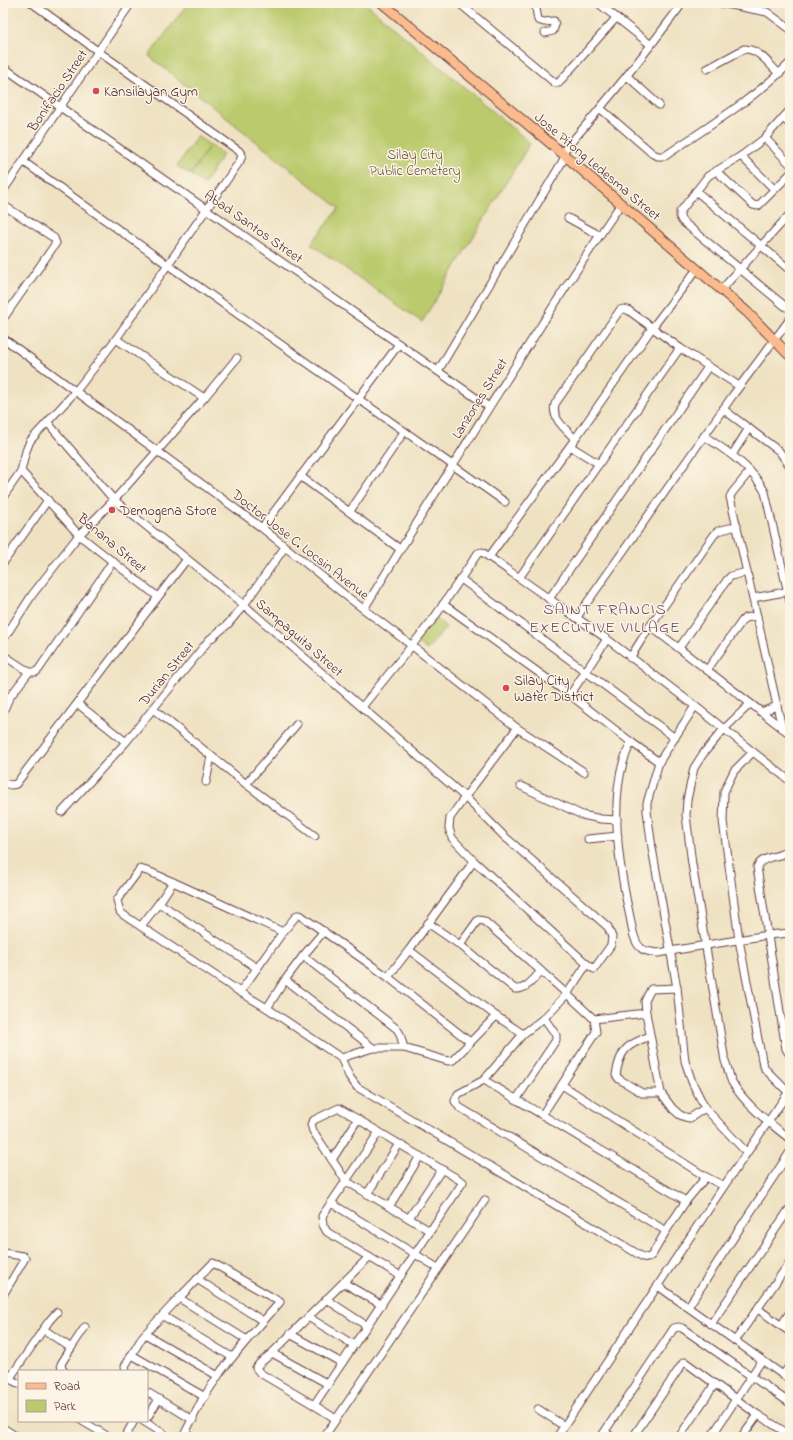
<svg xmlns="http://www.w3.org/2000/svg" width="793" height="1440" font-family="'Indie Flower',sans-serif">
  <rect width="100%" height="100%" fill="#fcf5e5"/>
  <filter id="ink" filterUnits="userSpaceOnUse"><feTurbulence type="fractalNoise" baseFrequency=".025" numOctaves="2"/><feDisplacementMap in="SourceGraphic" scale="8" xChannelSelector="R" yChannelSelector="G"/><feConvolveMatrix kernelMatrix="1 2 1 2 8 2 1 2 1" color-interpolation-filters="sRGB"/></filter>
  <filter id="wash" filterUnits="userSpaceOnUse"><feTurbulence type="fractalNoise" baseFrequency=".012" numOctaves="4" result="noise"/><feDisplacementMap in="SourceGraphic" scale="16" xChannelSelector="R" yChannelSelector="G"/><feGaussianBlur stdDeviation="0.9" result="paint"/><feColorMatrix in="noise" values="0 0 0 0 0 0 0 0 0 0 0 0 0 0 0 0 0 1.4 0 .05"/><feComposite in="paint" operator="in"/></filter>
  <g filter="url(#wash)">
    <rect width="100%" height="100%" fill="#efe2c2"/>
    <g fill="#baca6c" stroke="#82744c">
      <path d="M 188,3 L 365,3 L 530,143 L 422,322 L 311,244 L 339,208 L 149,56 Z"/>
      <path d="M 197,136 L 210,145 L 190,174 L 177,166 Z"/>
      <path d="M 210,145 L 223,154 L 204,184 L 191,175 Z"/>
      <path d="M 436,618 L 446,627 L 427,650 L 416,641 Z"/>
    </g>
  </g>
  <g filter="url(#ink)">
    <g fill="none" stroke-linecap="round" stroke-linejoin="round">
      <defs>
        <g id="minor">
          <path d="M 459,3 L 555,83 L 559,83 L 561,80 L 616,18"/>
          <path d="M 535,3 L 538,20 L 544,22 L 554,21 L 555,25 L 553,31 L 545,33"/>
          <path d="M 598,3 L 651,45"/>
          <path d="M 721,3 L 767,12 L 790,29"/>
          <path d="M 3,67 L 489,407"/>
          <path d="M 707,69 L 744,49 C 758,48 770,65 779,74"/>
          <path d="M 627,76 L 659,105"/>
          <path d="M 601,109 L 653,154 L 658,156 L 665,156 C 707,127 753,100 790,63"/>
          <path d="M 783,118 L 790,124"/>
          <path d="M 765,138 L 790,164"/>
          <path d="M 562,153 C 603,106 642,58 679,8 L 681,3"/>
          <path d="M 741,156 L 774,189"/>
          <path d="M 24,162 L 168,265 L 505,502"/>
          <path d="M 716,171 L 753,205 L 758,206 L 790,174"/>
          <path d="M 3,191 L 131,3"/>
          <path d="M 696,191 L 790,270"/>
          <path d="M 3,205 L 54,238 L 56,243 L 3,319"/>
          <path d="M 568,218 L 599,235"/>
          <path d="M 721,290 L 790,214"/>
          <path d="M 786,307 L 682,221 L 680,217 L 680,212 L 708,176 L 741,156 L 765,138 L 790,110"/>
          <path d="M 3,338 L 262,528 L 345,595 L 411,645 L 517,728 L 584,772"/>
          <path d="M 438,371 L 565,157"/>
          <path d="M 204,398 L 237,358"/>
          <path d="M 723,409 L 779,451 L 790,466"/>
          <path d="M 48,423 L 114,500 L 244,605 L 465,797 L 450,818 L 449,828 L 452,838 L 474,861 L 587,964 L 567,994 L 541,971 C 534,979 526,990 515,989 L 460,945 L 428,923"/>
          <path d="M 704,436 C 727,451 752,467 765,492 L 790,602"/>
          <path d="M 575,439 C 566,429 551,419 555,404 L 620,310 L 624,309 L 628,310 L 680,348 L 739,386"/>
          <path d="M 570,446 L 599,464"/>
          <path d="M 732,455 L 749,428"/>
          <path d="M 21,471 L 79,535 L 158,597"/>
          <path d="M 750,471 L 732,493 L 730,497 L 782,728"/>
          <path d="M 300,476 L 400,549"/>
          <path d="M 3,497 L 21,471 L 26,451 L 30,441 L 76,391 L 116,339 L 240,161 L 242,155 L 239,151 L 99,52 L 32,3"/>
          <path d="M 350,511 L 404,432"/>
          <path d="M 262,528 L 399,344"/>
          <path d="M 489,557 L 575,439 L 652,328 L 697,269"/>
          <path d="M 3,563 L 48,500"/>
          <path d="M 519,578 L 680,348"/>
          <path d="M 461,579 L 675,738"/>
          <path d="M 753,598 L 790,591"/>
          <path d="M 549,599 L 708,367"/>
          <path d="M 443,604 L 570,695 L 631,742 L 659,762"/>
          <path d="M 364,609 C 420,517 477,426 535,335 C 563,291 591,247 621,204"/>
          <path d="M 577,617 L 733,395 L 790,319"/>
          <path d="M 650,626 L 790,734"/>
          <path d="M 3,640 L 32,595 L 79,535 L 116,498 L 204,398 L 116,339"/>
          <path d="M 679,648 L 727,580 L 731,576 L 747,572"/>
          <path d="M 3,655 L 29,672 L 36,672 L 39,669 L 113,561"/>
          <path d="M 630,658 L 650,626 L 714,535 L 718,531 L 737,526"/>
          <path d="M 707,670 L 742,621 L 745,618 L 757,616"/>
          <path d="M 570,695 L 607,639"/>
          <path d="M 78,704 L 126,742"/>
          <path d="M 750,704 L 724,729 L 703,754 L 694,768 L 687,800 L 686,815 L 692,864 L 725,1061 C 728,1068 729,1076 732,1082 C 744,1104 771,1124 790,1139"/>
          <path d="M 695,706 L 659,762 L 647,803 L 647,811 L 652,848 L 677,988 L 685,1061 L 692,1082 L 705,1108 L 747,1153"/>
          <path d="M 362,707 L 434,618 L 478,553 L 482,552 L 607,639 L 695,706 L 790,781"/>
          <path d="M 153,709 L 246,784 L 315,836"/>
          <path d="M 3,712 L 9,698 L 29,672"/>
          <path d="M 761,712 L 777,706"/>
          <path d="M 517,728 L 465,797 L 504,836 L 608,927 L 612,937 L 611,945 L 594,969 L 587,964"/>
          <path d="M 631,742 C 628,749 625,756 623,763 C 610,808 620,872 630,917 C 632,926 633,942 641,948 C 645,952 653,952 658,953 L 768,935 L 790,933"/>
          <path d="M 753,752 L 734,771 L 728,783 L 724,792 L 723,821 L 739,940 L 762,1060 L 765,1069 L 788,1092"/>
          <path d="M 206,782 L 211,756"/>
          <path d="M 3,783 L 11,785 L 16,784 L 187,559"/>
          <path d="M 246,784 L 297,724"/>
          <path d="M 521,786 L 582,815 L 601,819 L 617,820"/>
          <path d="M 62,812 L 126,742 L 209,640 L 228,624 L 244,605 L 285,547"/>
          <path d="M 588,839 L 618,836"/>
          <path d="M 790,848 C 783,859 763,854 757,867 L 786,1049 L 790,1055"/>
          <path d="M 788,852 L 790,866"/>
          <path d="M 159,903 L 257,968"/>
          <path d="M 141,926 L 159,903 L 173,882"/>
          <path d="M 460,945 L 478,920 L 484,921 L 541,971"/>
          <path d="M 409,950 L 496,1016"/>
          <path d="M 303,956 L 324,931"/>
          <path d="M 388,977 L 409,950 L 474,861"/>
          <path d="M 285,980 L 373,1048"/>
          <path d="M 677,988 L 651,989 L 645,1001 L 646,1013 L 661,1093 L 673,1109 L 680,1115 L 685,1117 L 690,1118 L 705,1108"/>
          <path d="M 240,992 L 125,916 L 120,912 L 117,900 L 140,869 L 150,872 L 173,882 L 283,932"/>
          <path d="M 267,1008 L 285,980 L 303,956 L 397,1029 L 400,1034 L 404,1048"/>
          <path d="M 594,1019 L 646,1013"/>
          <path d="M 650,1036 C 626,1045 620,1050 616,1075 L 619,1079 L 642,1093 L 661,1093"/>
          <path d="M 470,1042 L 388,977 L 300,915 L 297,915 L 283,932 L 240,992 L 267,1008 L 341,1058 L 349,1076 L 357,1087 L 643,1257 L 648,1258 L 652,1255 L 666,1231 L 686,1201 L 706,1177 L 724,1186"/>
          <path d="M 341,1058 L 373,1048 L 404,1048 L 448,1061 L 453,1060 L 496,1016 L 523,1034 L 484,1080 L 458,1094 L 455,1101 L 459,1107 L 666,1231"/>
          <path d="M 484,1080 L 686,1201"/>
          <path d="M 562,1085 L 706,1177"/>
          <path d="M 516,1100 L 556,1040 L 556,1035 L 544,1018 L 523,1034"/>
          <path d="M 542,1115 L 596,1032 L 594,1019 L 567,994 L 544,1018"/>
          <path d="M 379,1132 L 339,1108 L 314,1120 L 311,1124 L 313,1131 L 346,1181 L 430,1231"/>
          <path d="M 332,1160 L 358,1119"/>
          <path d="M 367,1194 L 399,1144"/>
          <path d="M 331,1203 L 322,1216 L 323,1225 L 327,1232 L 401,1276"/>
          <path d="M 389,1207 L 420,1156"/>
          <path d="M 409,1218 L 442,1169"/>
          <path d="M 3,1253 L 23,1256 L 25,1258 L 3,1295"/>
          <path d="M 369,1257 L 272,1353 L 259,1364 L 256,1368 L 260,1373 L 314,1405 L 463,1182 L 379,1132 L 331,1203 L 438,1268"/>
          <path d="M 197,1279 L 263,1321"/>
          <path d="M 344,1283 L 382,1305"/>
          <path d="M 658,1286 L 790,1380"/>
          <path d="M 179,1298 L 213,1263 L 280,1302 L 247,1340"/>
          <path d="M 326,1299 L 367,1326"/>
          <path d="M 688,1307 L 790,1152"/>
          <path d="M 758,1309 L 790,1332"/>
          <path d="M 163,1316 L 232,1357"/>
          <path d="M 308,1317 L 354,1345"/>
          <path d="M 711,1324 L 790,1208"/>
          <path d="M 781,1326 L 790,1312"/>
          <path d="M 43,1329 L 71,1348 L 61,1364 L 62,1369 L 64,1371"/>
          <path d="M 145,1334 L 218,1376"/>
          <path d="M 290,1334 L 342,1363"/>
          <path d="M 735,1341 L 790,1262"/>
          <path d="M 71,1348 L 85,1327"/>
          <path d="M 272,1353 L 328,1384"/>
          <path d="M 132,1355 L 205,1397"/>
          <path d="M 126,1371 L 125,1366 L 143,1336 L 179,1298 L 247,1340 L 222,1370 L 202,1400 L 183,1437"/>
          <path d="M 3,1375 L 19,1384"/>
          <path d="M 783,1375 L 790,1365"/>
          <path d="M 10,1378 L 49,1321 L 57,1312"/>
          <path d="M 715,1384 L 758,1415 L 787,1433 L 788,1437"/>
          <path d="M 147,1392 L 193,1420"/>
          <path d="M 314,1405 L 336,1419"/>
          <path d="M 538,1409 L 564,1426"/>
          <path d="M 147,1418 L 159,1399"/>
          <path d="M 82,1421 L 109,1437"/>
          <path d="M 143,1421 L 169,1437"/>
          <path d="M 3,1428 L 17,1437"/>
          <path d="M 605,1432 L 612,1437"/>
          <path d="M 125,1437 L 134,1421"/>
          <path d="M 324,1437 L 485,1200"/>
          <path d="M 557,1437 L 724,1186 L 790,1090"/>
          <path d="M 601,1437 L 674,1328 L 678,1327 L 682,1328 L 790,1403"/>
          <path d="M 633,1437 L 683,1363 L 685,1362 L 715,1384 L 679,1437"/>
          <path d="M 711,1437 L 762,1360"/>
          <path d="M 742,1437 L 758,1415"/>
        </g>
        <path id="major" d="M 382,3 L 562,153 L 747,312 L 790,356"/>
      </defs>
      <use href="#minor" stroke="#633c42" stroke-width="9"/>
      <use href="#major" stroke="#633c42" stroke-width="11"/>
      <use href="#minor" stroke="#fff" stroke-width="7"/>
      <use href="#major" stroke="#fbbb8d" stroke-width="9"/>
    </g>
  </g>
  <g fill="#d1495b" stroke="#fcf5e5" stroke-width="1.5">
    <circle cx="96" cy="91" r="4"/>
    <circle cx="112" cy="510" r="4"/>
    <circle cx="506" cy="688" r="4"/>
  </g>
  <g text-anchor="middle" stroke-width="3" stroke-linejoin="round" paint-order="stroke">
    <g font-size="14" fill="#4a1f2b" stroke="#fcf5e5">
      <text transform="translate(57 90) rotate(-56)" y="5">Bonifacio Street</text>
      <text transform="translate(598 166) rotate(40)" y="5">Jose Pitong Ledesma Street</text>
      <text transform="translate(254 226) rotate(35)" y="5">Abad Santos Street</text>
      <text transform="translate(479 398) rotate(-58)" y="5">Lanzones Street</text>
      <text transform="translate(113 543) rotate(40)" y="5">Banana Street</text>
      <text transform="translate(301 544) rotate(38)" y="5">Doctor Jose C. Locsin Avenue</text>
      <text transform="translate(300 637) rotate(41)" y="5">Sampaguita Street</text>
      <text transform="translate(166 673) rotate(-51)" y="5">Durian Street</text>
    </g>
    <g font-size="14" fill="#4a1f2b" stroke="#fcf5e5" text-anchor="start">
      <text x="104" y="96">Kansilayan Gym</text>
      <text x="120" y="515">Demogena Store</text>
      <text x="514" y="685">Silay City<tspan x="514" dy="16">Water District</tspan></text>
    </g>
    <g font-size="14" fill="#6c523e" stroke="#fcf5e5">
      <text x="415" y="159">Silay City<tspan x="415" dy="16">Public Cemetery</tspan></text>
    </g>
    <g font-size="16" letter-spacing="1" fill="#6b4a6b" stroke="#fcf5e5">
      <text x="605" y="614">SAINT FRANCIS<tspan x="605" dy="18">EXECUTIVE VILLAGE</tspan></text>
    </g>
  </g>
  <rect width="793" height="1440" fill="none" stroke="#fcf5e5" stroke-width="16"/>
  <rect x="18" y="1370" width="130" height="52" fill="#fcf5e5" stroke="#b59f9b"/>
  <rect x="26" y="1383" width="20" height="6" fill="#fbbb8d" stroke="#b59f9b"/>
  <text x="54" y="1390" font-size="12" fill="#4a1f2b">Road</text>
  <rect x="26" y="1400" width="20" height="12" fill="#baca6c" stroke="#b59f9b"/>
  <text x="54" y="1410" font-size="12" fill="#4a1f2b">Park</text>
</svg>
